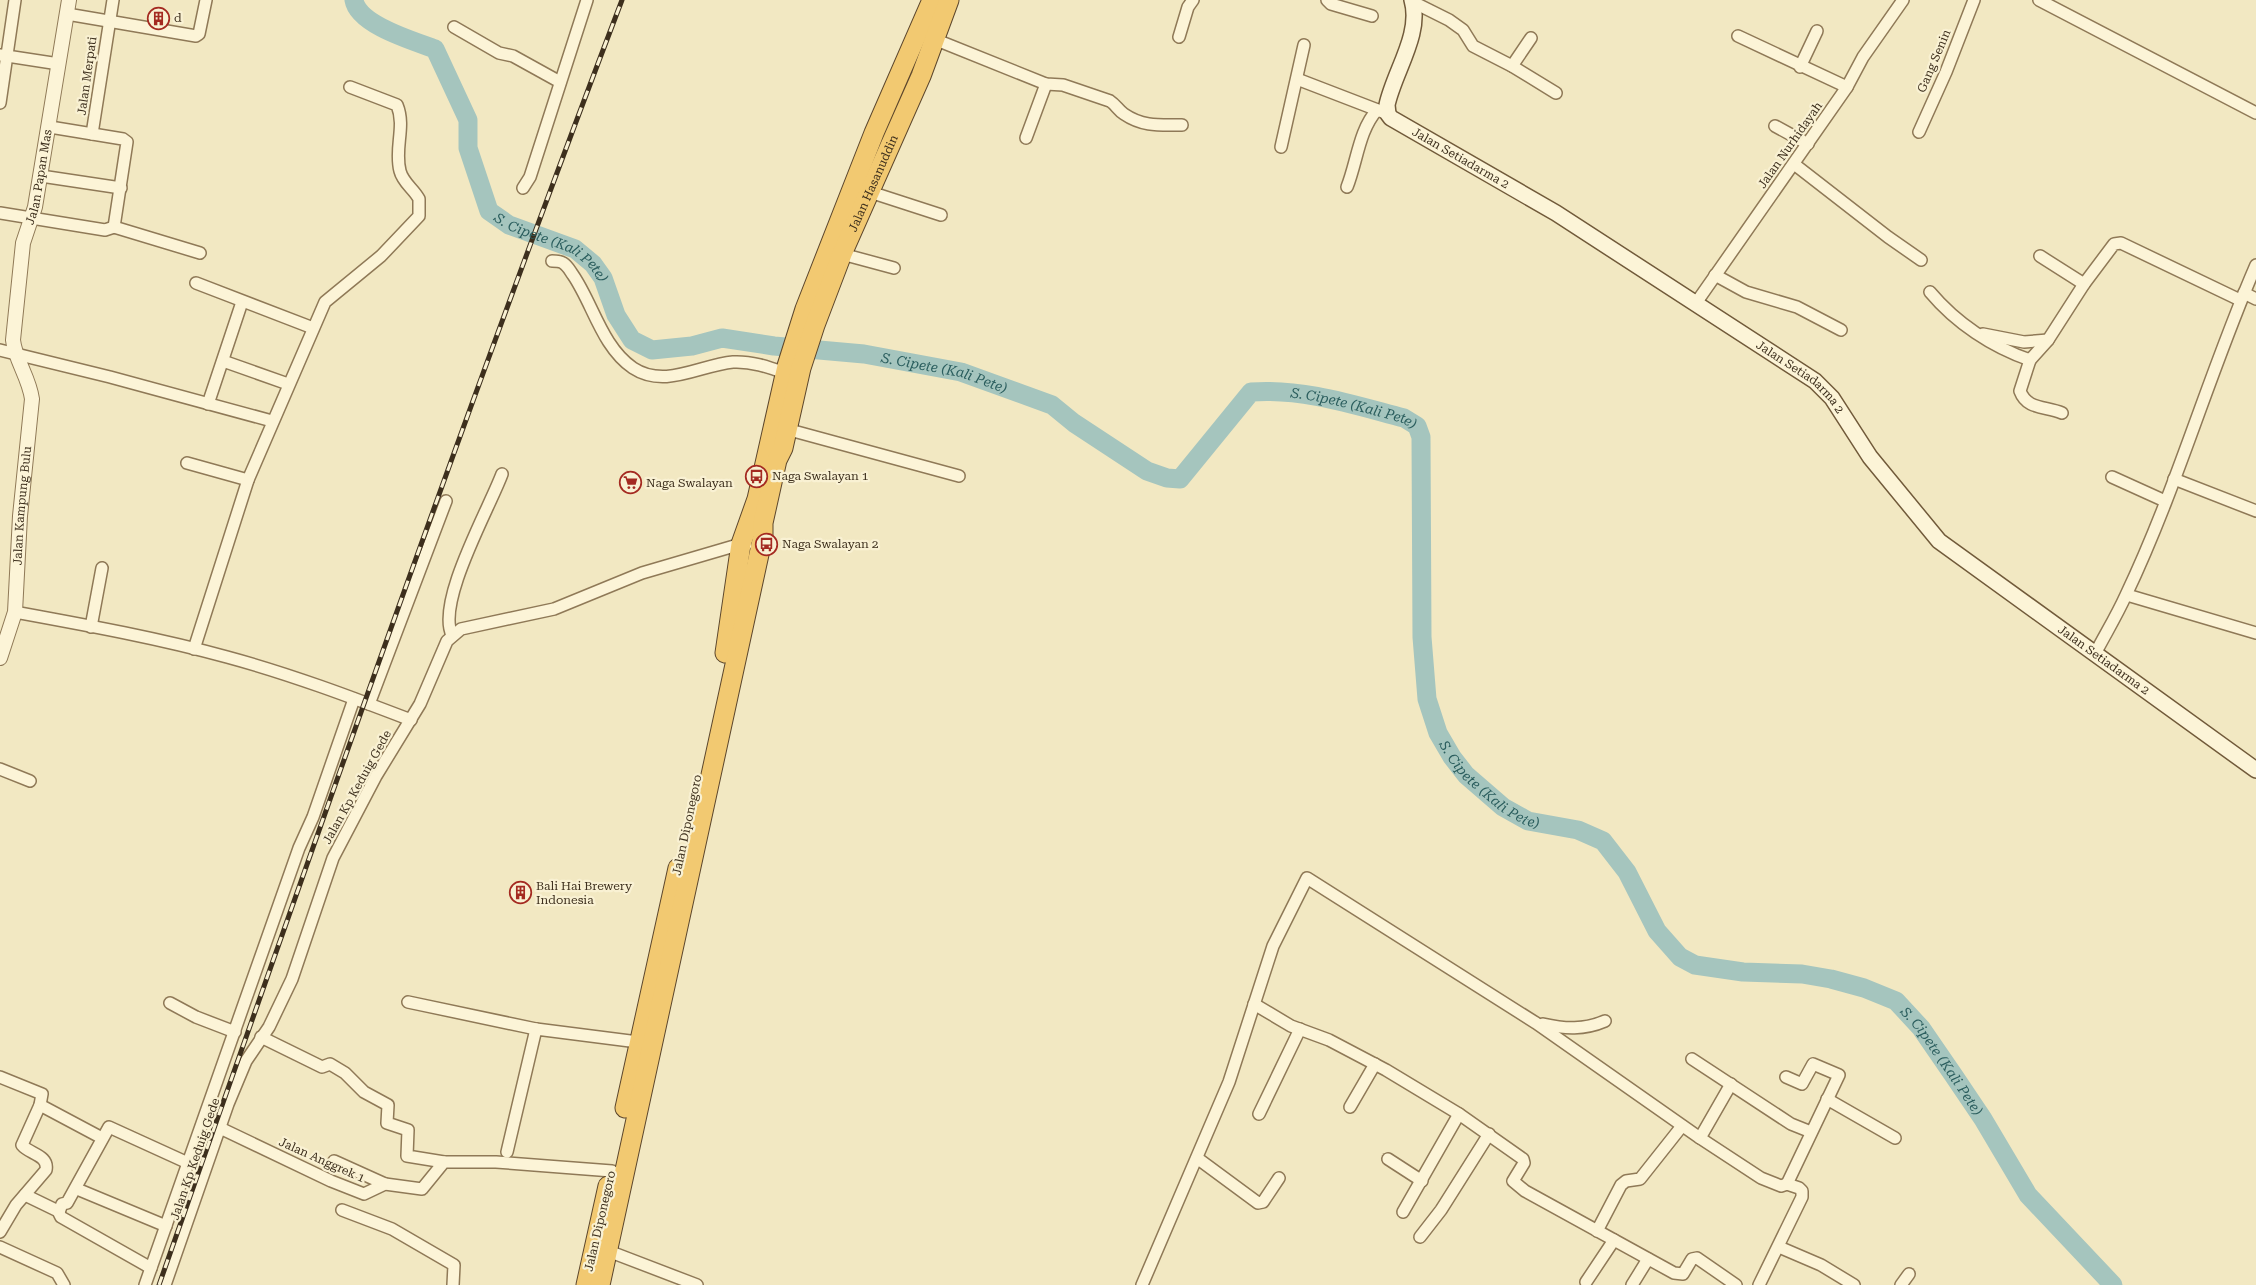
<svg xmlns="http://www.w3.org/2000/svg" width="2256" height="1285" font-family="'Roboto Serif',serif">
  <rect width="100%" height="100%" fill="#f2e8c2"/>
  <g fill="none" stroke-linecap="round" stroke-linejoin="round">
    <path stroke="#a5c5be" stroke-width="19" id="s1" d="M 354,0 C 358,25 414,41 435,49 L 468,120 L 468,148 L 489,211 L 509,225 L 575,249 L 593,264 L 603,278 L 616,315 L 632,340 L 652,350 L 692,346 L 722,338 L 774,346 L 864,354 L 961,372 L 1052,405 L 1074,423 L 1147,471 L 1167,478 L 1180,479 L 1251,392 C 1303,388 1354,405 1404,418 L 1417,426 L 1421,437 L 1422,637 L 1427,699 L 1438,733 L 1452,757 L 1466,775 L 1503,807 L 1528,821 L 1578,830 L 1603,841 L 1627,872 L 1657,931 L 1680,957 L 1695,965 L 1743,972 L 1802,974 L 1831,979 L 1864,988 L 1896,1001 L 1921,1028 L 1954,1076 L 1983,1119 L 2028,1195 L 2113,1285"/>
    <defs>
      <g id="minor">
        <path d="M 1327,0 L 1331,4 L 1372,16"/>
        <path d="M 2039,0 L 2256,113"/>
        <path d="M 1413,2 L 1449,20 L 1463,30 L 1473,46 L 1512,66 L 1556,93"/>
        <path d="M 67,14 L 196,36 L 199,34 L 206,0"/>
        <path d="M 454,27 L 499,53 L 513,56 L 560,82"/>
        <path d="M 1738,36 L 1847,87"/>
        <path d="M 1179,37 L 1188,7 L 1193,0"/>
        <path d="M 934,39 L 1046,84 L 1063,85 L 1110,101 C 1116,105 1118,110 1124,114 C 1143,127 1160,125 1182,125"/>
        <path d="M 0,55 L 59,64"/>
        <path d="M 1512,66 L 1531,38"/>
        <path d="M 1800,67 L 1817,31"/>
        <path d="M 1297,79 L 1388,114"/>
        <path d="M 0,103 L 15,0"/>
        <path d="M 1775,126 L 1808,144"/>
        <path d="M 50,127 L 123,139 L 127,142 L 114,227"/>
        <path d="M 1919,132 L 1946,72 L 1974,0"/>
        <path d="M 92,134 L 113,0"/>
        <path d="M 1026,138 L 1046,84"/>
        <path d="M 1281,147 L 1304,45"/>
        <path d="M 1794,164 L 1888,237 L 1921,260"/>
        <path d="M 41,176 L 121,188"/>
        <path d="M 1347,187 C 1357,162 1359,130 1377,110"/>
        <path d="M 523,188 L 530,177 L 587,0"/>
        <path d="M 870,192 L 941,215"/>
        <path d="M 0,213 L 105,230 L 114,227"/>
        <path d="M 114,227 L 200,253"/>
        <path d="M 842,254 L 894,268"/>
        <path d="M 2040,256 L 2084,284"/>
        <path d="M 552,261 C 556,261 560,261 563,263 C 568,266 570,271 573,275 C 593,304 602,347 633,368 C 665,389 700,365 733,362 C 751,361 768,367 785,373"/>
        <path d="M 1715,275 L 1746,292 L 1797,307 L 1841,330"/>
        <path d="M 196,283 L 313,328"/>
        <path d="M 1930,292 C 1956,323 1992,347 2030,360 L 2048,340 L 2084,284 L 2114,244 L 2121,243 L 2240,300"/>
        <path d="M 2244,293 L 2256,299"/>
        <path d="M 1696,303 L 1847,87 L 1863,57 L 1903,0"/>
        <path d="M 1983,334 L 2024,342 L 2048,340"/>
        <path d="M 0,350 L 110,377 L 272,421"/>
        <path d="M 2030,360 L 2020,391 C 2027,410 2046,406 2062,413"/>
        <path d="M 223,361 L 288,384"/>
        <path d="M 208,404 L 242,302"/>
        <path d="M 786,429 L 959,476"/>
        <path d="M 187,463 L 248,480"/>
        <path d="M 2112,477 L 2165,501"/>
        <path d="M 2174,479 L 2256,511"/>
        <path d="M 2127,595 L 2256,633"/>
        <path d="M 15,612 C 86,625 158,638 227,657 C 290,674 351,697 411,720"/>
        <path d="M 91,627 L 102,568"/>
        <path d="M 452,635 C 436,602 489,509 502,474"/>
        <path d="M 194,649 L 248,480 L 325,302 L 381,256 L 419,216 L 419,199 C 414,189 403,183 400,171 C 394,148 406,127 397,105 L 350,87"/>
        <path d="M 2096,652 C 2106,633 2117,615 2126,595 C 2177,488 2209,373 2256,265"/>
        <path d="M 369,704 L 446,501"/>
        <path d="M 0,769 L 30,781"/>
        <path d="M 408,1002 L 536,1029"/>
        <path d="M 170,1003 L 196,1017 L 235,1032"/>
        <path d="M 1254,1004 L 1291,1026 L 1329,1040 L 1386,1070 L 1459,1114 L 1523,1159 L 1524,1163 L 1513,1181 L 1525,1191 L 1674,1273 L 1683,1274 L 1692,1259 L 1697,1258 L 1736,1285"/>
        <path d="M 1543,1024 C 1565,1029 1584,1030 1605,1021"/>
        <path d="M 261,1037 L 322,1067 L 330,1064 L 345,1073 L 364,1092 L 388,1105 L 387,1123 L 408,1130 L 407,1156 L 444,1162"/>
        <path d="M 1692,1059 L 1791,1124 L 1811,1132"/>
        <path d="M 0,1077 L 42,1094 L 40,1105 L 22,1145 C 29,1154 49,1155 46,1170 L 16,1205 L 0,1232"/>
        <path d="M 1786,1077 L 1802,1084 L 1813,1064 L 1839,1075 L 1787,1184"/>
        <path d="M 1827,1099 L 1895,1138"/>
        <path d="M 40,1105 L 102,1138"/>
        <path d="M 1350,1107 L 1375,1064"/>
        <path d="M 1259,1114 L 1300,1029"/>
        <path d="M 220,1128 L 331,1181 L 364,1194 L 385,1184 L 422,1189 L 444,1162 L 496,1162 L 612,1171"/>
        <path d="M 1700,1138 L 1731,1084"/>
        <path d="M 507,1152 L 536,1029 L 638,1042"/>
        <path d="M 1197,1158 L 1258,1203 L 1263,1202 L 1279,1178"/>
        <path d="M 1388,1159 L 1422,1181"/>
        <path d="M 334,1161 L 385,1184"/>
        <path d="M 77,1189 L 166,1226"/>
        <path d="M 25,1195 L 58,1211 L 61,1217 L 151,1268"/>
        <path d="M 342,1210 L 392,1229 L 454,1265 L 453,1285"/>
        <path d="M 59,1212 L 62,1204 L 67,1203 L 109,1127 L 188,1163"/>
        <path d="M 1403,1212 L 1459,1114"/>
        <path d="M 1597,1231 L 1621,1185 L 1626,1181 L 1640,1179 L 1682,1126"/>
        <path d="M 1420,1237 L 1441,1210 L 1489,1134"/>
        <path d="M 0,1247 L 57,1273 L 64,1285"/>
        <path d="M 1779,1247 L 1821,1265 L 1854,1285"/>
        <path d="M 603,1249 L 697,1285"/>
        <path d="M 1586,1282 L 1614,1240"/>
        <path d="M 145,1285 L 299,848 L 313,817 L 354,699"/>
        <path d="M 165,1285 L 228,1104 L 246,1061 L 269,1027 L 292,979 L 333,858 L 376,776 L 420,704 L 447,641 L 461,629 L 554,609 L 642,573 L 741,544 L 746,545"/>
        <path d="M 1142,1285 L 1229,1082 L 1273,946 L 1307,878 L 1536,1023 L 1700,1138 L 1761,1178 L 1781,1186 L 1787,1184 L 1799,1188 L 1802,1191 L 1802,1197 L 1759,1285"/>
        <path d="M 1632,1285 L 1648,1259"/>
        <path d="M 1901,1285 L 1909,1274"/>
      </g>
      <g id="tertiary">
        <path id="s2" d="M 0,658 L 15,612 L 20,516 L 32,399 C 29,377 15,360 13,340 L 23,243 L 35,207 L 69,0"/>
      </g>
      <g id="secondary">
        <path id="s3" d="M 1412,0 C 1422,34 1394,72 1387,105 L 1388,114 L 1391,118 L 1556,213 L 1815,381 L 1832,398 L 1870,457 L 1939,541 L 2256,770"/>
      </g>
      <g id="trunk">
        <path d="M 725,653 L 741,544 L 757,499 L 787,366 L 805,309 L 874,133 L 932,0"/>
        <path d="M 625,1108 L 678,868"/>
        <path d="M 586,1285 L 608,1186"/>
        <path id="s4" d="M 600,1285 L 763,536 L 763,523 L 777,460 L 783,448 L 801,368 L 815,325 L 842,254 L 921,76 L 949,0"/>
      </g>
    </defs>
    <use href="#minor" stroke="#8f7957" stroke-width="14"/>
    <use href="#tertiary" stroke="#8f7957" stroke-width="16"/>
    <use href="#secondary" stroke="#715a3a" stroke-width="18"/>
    <use href="#trunk" stroke="#5c462c" stroke-width="21"/>
    <use href="#minor" stroke="#fcf4d7" stroke-width="11"/>
    <use href="#tertiary" stroke="#fcf4d7" stroke-width="14"/>
    <use href="#secondary" stroke="#fcf4d7" stroke-width="15"/>
    <use href="#trunk" stroke="#f2c971" stroke-width="19"/>
    <defs>
      <path id="rail" d="M 159,1285 C 310,855 460,426 622,0"/>
    </defs>
    <use href="#rail" stroke="#3d2f1d" stroke-width="5"/>
    <use href="#rail" stroke="#f9f1d3" stroke-width="3" stroke-dasharray="9" stroke-linecap="butt"/>
  </g>
  <defs>
    <symbol id="building-ring" viewBox="-11 -11 22 22"><circle r="9.5" fill="#f9f1d3" stroke="#a42a21" stroke-width="1.5"/><path d="M-4-6H4V6H1V3H-1V6H-4ZM-2.5-4.3h1.7v1.8h-1.7ZM.8-4.3h1.7v1.8H.8ZM-2.5-1h1.7V.8h-1.7ZM.8-1h1.7V.8H.8Z" fill="#a42a21"/></symbol>
    <symbol id="bus-ring" viewBox="-11 -11 22 22"><circle r="9.5" fill="#f9f1d3" stroke="#a42a21" stroke-width="1.5"/><path d="M-5-6H5V4H4V6H2V4H-2V6H-4V4H-5ZM-3.5-4V0h7V-4ZM-3.5 1.2v1.5H-2V1.2ZM2 1.2v1.5H3.5V1.2Z" fill="#a42a21"/></symbol>
    <symbol id="supermarket-ring" viewBox="-11 -11 22 22"><circle r="9.5" fill="#f9f1d3" stroke="#a42a21" stroke-width="1.5"/><path d="M-6-5.5h2.5l.6 2H6L4.5 2H-2.5L-4.4-4H-6ZM-1.5 3.2a1.3 1.3 0 1 0 .1 0ZM3 3.2a1.3 1.3 0 1 0 .1 0Z" fill="#a42a21"/></symbol>
  </defs>
  <g fill-rule="evenodd">
    <use href="#building-ring" x="146" y="6" width="25" height="25"/>
    <use href="#bus-ring" x="744" y="464" width="25" height="25"/>
    <use href="#supermarket-ring" x="618" y="470" width="25" height="25"/>
    <use href="#bus-ring" x="754" y="532" width="25" height="25"/>
    <use href="#building-ring" x="508" y="880" width="25" height="25"/>
  </g>
  <g text-anchor="middle" stroke-width="4.5" stroke-linejoin="round" paint-order="stroke">
    <g font-size="12" fill="#3d2f1d" stroke="#f9f1d3" text-anchor="start">
      <text x="174" y="22">d</text>
      <text x="772" y="480">Naga Swalayan 1</text>
      <text x="646" y="487">Naga Swalayan</text>
      <text x="782" y="548">Naga Swalayan 2</text>
      <text x="536" y="890">Bali Hai Brewery<tspan x="536" dy="14">Indonesia</tspan></text>
    </g>
    <g font-size="12" fill="#3d2f1d" stroke="#f9f1d3">
      <text transform="translate(1934 61) rotate(-67)" y="4">Gang Senin</text>
      <text transform="translate(87 76) rotate(-82)" y="4">Jalan Merpati</text>
      <text transform="translate(1790 145) rotate(-55)" y="4">Jalan Nurhidayah</text>
      <text dy="4" stroke="none"><textPath href="#s3" startOffset="204">Jalan Setiadarma 2</textPath></text>
      <text dy="4" stroke="none"><textPath href="#s2" startOffset="490">Jalan Papan Mas</textPath></text>
      <text dy="4" stroke="none"><textPath href="#s4" startOffset="1138">Jalan Hasanuddin</textPath></text>
      <text dy="4" stroke="none"><textPath href="#s3" startOffset="609">Jalan Setiadarma 2</textPath></text>
      <text dy="4" stroke="none"><textPath href="#s2" startOffset="155">Jalan Kampung Bulu</textPath></text>
      <text dy="4" stroke="none"><textPath href="#s3" startOffset="1029">Jalan Setiadarma 2</textPath></text>
      <text transform="translate(357 787) rotate(-61)" y="4">Jalan Kp Keduig Gede</text>
      <text transform="translate(687 825) rotate(-78)" y="4">Jalan Diponegoro</text>
      <text transform="translate(195 1159) rotate(-71)" y="4">Jalan Kp Keduig Gede</text>
      <text transform="translate(322 1160) rotate(24)" y="4">Jalan Anggrek 1</text>
      <text transform="translate(600 1221) rotate(-77)" y="4">Jalan Diponegoro</text>
    </g>
    <g font-size="14" font-style="italic" fill="#2b5e5e" stroke="#f9f1d3">
      <text dy="5" stroke="none"><textPath href="#s1" startOffset="344">S. Cipete (Kali Pete)</textPath></text>
      <text dy="5" stroke="none"><textPath href="#s1" startOffset="794">S. Cipete (Kali Pete)</textPath></text>
      <text dy="5" stroke="none"><textPath href="#s1" startOffset="1274">S. Cipete (Kali Pete)</textPath></text>
      <text dy="5" stroke="none"><textPath href="#s1" startOffset="1725">S. Cipete (Kali Pete)</textPath></text>
      <text dy="5" stroke="none"><textPath href="#s1" startOffset="2295">S. Cipete (Kali Pete)</textPath></text>
    </g>
  </g>
</svg>
